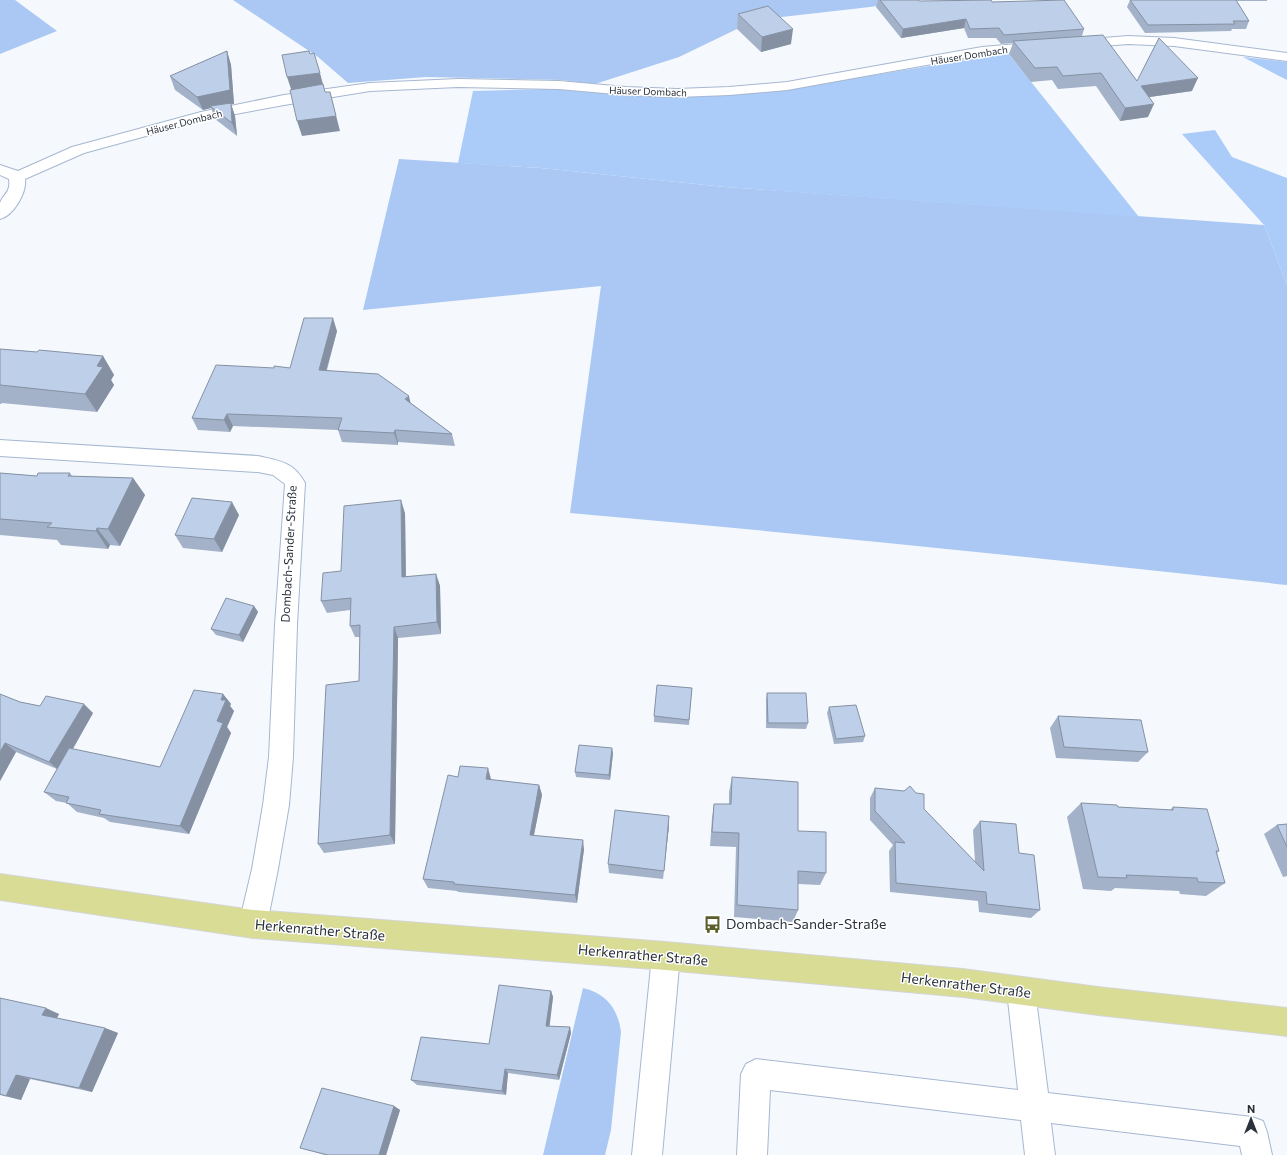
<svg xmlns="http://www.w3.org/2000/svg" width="1287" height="1155" font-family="Commissioner,sans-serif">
  <rect width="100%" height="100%" fill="#f5f9fe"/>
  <g fill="#aac8f3">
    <path d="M 0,0 L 15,0 L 57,31 L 0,54 Z"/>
    <path d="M 233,0 L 914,0 L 870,7 L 782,17 L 737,29 L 679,57 L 595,84 L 561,80 L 426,77 L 348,83 L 318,57 Z"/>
    <path d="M 399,159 L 541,168 L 725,187 L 1264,225 L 1287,285 L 1287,585 C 1048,559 809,534 570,513 L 601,286 L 363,310 Z"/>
    <path d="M 583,988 C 606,993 618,1009 621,1032 L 611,1130 L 605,1155 L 543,1155 Z"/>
  </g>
  <g fill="#abcbf8">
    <path d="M 1008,53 L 1139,217 L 725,187 L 541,168 L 458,163 L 473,91 L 546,89 L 626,94 L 783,90 Z"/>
    <path d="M 1243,57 L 1287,62 L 1287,80 L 1281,77 Z"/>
    <path d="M 1215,130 L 1232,157 L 1287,178 L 1287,285 L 1264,225 L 1182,134 Z"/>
  </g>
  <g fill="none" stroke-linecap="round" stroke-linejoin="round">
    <defs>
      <g id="minor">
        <path d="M 1128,36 L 1174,38 L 1287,53 L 1287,61 L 1174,46 L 1128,44 L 1078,48 L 1073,47 L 1071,44 L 1073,41 L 1078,40 Z"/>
        <path d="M 1041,42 L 1046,43 L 1048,46 L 1046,49 L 982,55 L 787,90 L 729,95 L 677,97 L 626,95 L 559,89 L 458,87 L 370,91 L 284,105 L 208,119 L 84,153 L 25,179 C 27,193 13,216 0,219 C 0,215 0,207 0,203 C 3,194 11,193 9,179 L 0,175 L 0,165 L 18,171 L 72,147 L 201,112 L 284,95 L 370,83 L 458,79 L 559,81 L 626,87 L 677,89 L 729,87 L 787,82 L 982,47 Z"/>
        <path d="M 0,440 L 258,456 C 280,461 294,462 305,483 L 297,625 L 293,757 L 289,805 L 278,869 L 267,924 L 263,934 L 253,938 L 243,934 L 239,924 L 252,869 L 263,805 L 269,757 L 275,625 L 285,484 L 273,475 L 258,472 L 0,456 Z"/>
        <path d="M 666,942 L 676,946 L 680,956 L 662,1155 L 632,1155 L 652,956 L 656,946 Z"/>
        <path d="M 1021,977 L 1031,981 L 1035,991 L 1048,1093 L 1252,1117 L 1263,1121 L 1267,1132 L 1272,1155 L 1242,1155 L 1240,1146 L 1051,1123 L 1055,1155 L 1025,1155 L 1021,1120 L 770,1090 L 767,1155 L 737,1155 L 741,1074 L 746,1064 L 756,1059 L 1018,1090 L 1007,991 L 1011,981 Z"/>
      </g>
      <path id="major" d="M 0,874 L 253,910 L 666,942 L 963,969 L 1098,987 L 1287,1008 L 1287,1036 L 1098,1015 L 963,997 L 666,970 L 253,938 L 0,900 Z"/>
    </defs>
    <use href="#minor" stroke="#a6b7d0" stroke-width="2"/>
    <use href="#major" stroke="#d5d6d8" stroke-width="2"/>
    <use href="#minor" fill="#fff" fill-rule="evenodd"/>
    <use href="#major" fill="#d9dc94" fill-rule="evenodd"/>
  </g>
  <g fill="#a3b2c8">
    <path d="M 878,0 L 918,0 L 919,1 L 992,2 L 1084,29 L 1082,36 L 1137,81 L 1192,91 L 1150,97 L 1148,117 L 1120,121 L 1096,86 L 1058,89 L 1052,80 L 1031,82 L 1009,54 L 1013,43 L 1001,44 L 996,38 L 968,38 L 964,28 L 901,38 L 876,7 Z"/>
    <path d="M 1130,0 L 1267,0 L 1267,1 L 1236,1 L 1249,21 L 1246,29 L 1232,29 L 1231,31 L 1145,33 L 1127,7 Z"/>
    <path d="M 738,14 L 791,44 L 761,52 L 737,29 Z"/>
    <path d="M 227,51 L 231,65 L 234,104 L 231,104 L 235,116 L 237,136 L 215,119 L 211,108 L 203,110 L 175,90 L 170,76 Z"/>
    <path d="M 337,331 L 327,370 L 411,403 L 452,434 L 455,446 L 398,442 L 398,445 L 342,442 L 338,430 L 233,426 L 230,432 L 198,430 L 192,418 L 274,368 L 290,368 Z"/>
    <path d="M 0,349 L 37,352 L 103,356 L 114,375 L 111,380 L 114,385 L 97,412 L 2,403 L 1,404 L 0,404 Z"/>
    <path d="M 0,473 L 37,476 L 70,473 L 72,476 L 133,478 L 145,495 L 120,546 L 110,545 L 108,549 L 61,545 L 57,540 L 0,535 Z"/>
    <path d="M 405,513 L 406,577 L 436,574 L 440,586 L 441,634 L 398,638 L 395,844 L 324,853 L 318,844 L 359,681 L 360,637 L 355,637 L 350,626 L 350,610 L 327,613 L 321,601 L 341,571 Z"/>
    <path d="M 239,515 L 222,552 L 183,548 L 175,535 Z"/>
    <path d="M 254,606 L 258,612 L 243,642 L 216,635 L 211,629 Z"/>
    <path d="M 692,688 L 689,725 L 654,722 L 654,716 Z"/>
    <path d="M 767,693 L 808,723 L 806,729 L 766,728 L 766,699 Z"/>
    <path d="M 0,694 L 20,702 L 40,706 L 93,713 L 73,749 L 160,767 L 223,694 L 231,704 L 230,706 L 234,711 L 227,727 L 231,733 L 189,834 L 110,822 L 104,818 L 77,812 L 67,803 L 56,801 L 44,792 L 57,769 L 16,752 L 0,781 Z"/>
    <path d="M 829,707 L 865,736 L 863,742 L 834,744 L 827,713 Z"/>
    <path d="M 1058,716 L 1148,752 L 1138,762 L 1056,758 L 1050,728 Z"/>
    <path d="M 613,753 L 610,780 L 576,777 L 575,772 Z"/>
    <path d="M 458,777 L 491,779 L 491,780 L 539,785 L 542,795 L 534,835 L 584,849 L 577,903 L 458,892 L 457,891 L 428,888 L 423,879 Z"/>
    <path d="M 732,777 L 798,831 L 826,873 L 820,885 L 798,884 L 798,910 L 793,922 L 734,917 L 736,847 L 710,846 L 712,818 L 714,804 L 729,804 L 729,792 Z"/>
    <path d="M 875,788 L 924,809 L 975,862 L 973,830 L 980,821 L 1019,853 L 1040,910 L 1031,918 L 979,912 L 978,901 L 890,892 L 889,851 L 893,845 L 870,820 L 870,798 Z"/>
    <path d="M 1081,803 L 1118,807 L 1170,810 L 1173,807 L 1219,851 L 1217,853 L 1225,883 L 1206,896 L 1180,894 L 1179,891 L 1115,888 L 1111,891 L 1083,889 L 1067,817 Z"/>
    <path d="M 1287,824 L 1287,876 L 1283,877 L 1264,834 L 1277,825 Z"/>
    <path d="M 669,826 L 663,879 L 609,873 L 608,864 Z"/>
    <path d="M 551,991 L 553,997 L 549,1026 L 570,1027 L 571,1033 L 559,1080 L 508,1073 L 506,1095 L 417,1085 L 411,1080 L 489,1044 Z"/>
    <path d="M 0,998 L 59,1014 L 57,1018 L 105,1028 L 118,1033 L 92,1092 L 30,1079 L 21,1100 L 0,1095 Z"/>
    <path d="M 394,1106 L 400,1110 L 386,1155 L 325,1155 L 300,1148 Z"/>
  </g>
  <g fill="#8591a3">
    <path d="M 966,19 L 964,28 L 901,38 L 903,29 Z"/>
    <path d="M 793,29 L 791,44 L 761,52 L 762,37 Z"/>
    <path d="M 227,51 L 231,65 L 234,104 L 231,104 L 235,116 L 237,136 L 232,123 L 210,106 L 211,108 L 203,110 L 197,97 Z"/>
    <path d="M 320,73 L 324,88 L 292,92 L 287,77 Z"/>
    <path d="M 1198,78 L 1192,91 L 1135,99 L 1141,86 Z"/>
    <path d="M 330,92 L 340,131 L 302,136 L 297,121 Z"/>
    <path d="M 1154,104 L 1148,117 L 1120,121 L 1125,108 Z"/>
    <path d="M 333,318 L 337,331 L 323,382 L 319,370 Z"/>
    <path d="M 103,356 L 114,375 L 111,380 L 114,385 L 97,412 L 85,394 L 97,366 Z"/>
    <path d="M 409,396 L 412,409 L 405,399 Z"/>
    <path d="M 227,414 L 233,426 L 230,432 L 224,420 Z"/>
    <path d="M 395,430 L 398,442 L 398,445 L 394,433 Z"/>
    <path d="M 133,478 L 145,495 L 120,546 L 108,529 Z"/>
    <path d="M 401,500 L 405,513 L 406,589 L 402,577 Z"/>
    <path d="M 232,502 L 239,515 L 222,552 L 214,539 Z"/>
    <path d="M 97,528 L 110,545 L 108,549 L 96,531 Z"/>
    <path d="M 436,574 L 440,586 L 441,634 L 437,622 Z"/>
    <path d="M 254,606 L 258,612 L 243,642 L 239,635 Z"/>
    <path d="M 394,627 L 398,638 L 395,844 L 390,835 Z"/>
    <path d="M 223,694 L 231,704 L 230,706 L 234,711 L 227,727 L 231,733 L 189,834 L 180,826 L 217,721 L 221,700 Z"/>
    <path d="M 84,704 L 93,713 L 60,771 L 49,762 Z"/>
    <path d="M 5,743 L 16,752 L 0,781 L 0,752 Z"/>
    <path d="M 612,748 L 613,753 L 610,780 L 609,775 Z"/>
    <path d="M 488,768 L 491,779 L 489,789 L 486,779 Z"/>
    <path d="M 539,785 L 542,795 L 532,844 L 530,835 Z"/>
    <path d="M 669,816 L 669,826 L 663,879 L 664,871 Z"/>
    <path d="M 583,840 L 584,849 L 577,903 L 575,895 Z"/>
    <path d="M 551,991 L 553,997 L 549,1031 L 546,1026 Z"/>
    <path d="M 46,1008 L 59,1014 L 56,1020 L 42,1015 Z"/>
    <path d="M 570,1027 L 571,1033 L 559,1080 L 557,1075 Z"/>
    <path d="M 105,1028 L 118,1033 L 92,1092 L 79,1088 Z"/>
    <path d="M 505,1069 L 508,1073 L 506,1095 L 502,1091 Z"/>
    <path d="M 16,1075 L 30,1079 L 21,1100 L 6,1096 Z"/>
    <path d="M 394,1106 L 400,1110 L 386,1155 L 379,1155 Z"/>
  </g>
  <g fill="#becfe9" stroke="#8591a3">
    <path d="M 880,0 L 918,0 L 919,1 L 991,0 L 992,2 L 1064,0 L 1084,29 L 1004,35 L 999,28 L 970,29 L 966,19 L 903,29 Z"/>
    <path d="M 1130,0 L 1236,0 L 1249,21 L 1233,21 L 1235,24 L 1148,25 Z"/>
    <path d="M 768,6 L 793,29 L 762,37 L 738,14 Z"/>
    <path d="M 1103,35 L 1137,81 L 1159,38 L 1198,78 L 1141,86 L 1154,104 L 1125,108 L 1101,73 L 1063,76 L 1057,67 L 1035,68 L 1013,41 Z"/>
    <path d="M 227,51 L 230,90 L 197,97 L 170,76 Z"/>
    <path d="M 309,51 L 310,54 L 314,53 L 320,73 L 287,77 L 282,55 Z"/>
    <path d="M 323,84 L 325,92 L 330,92 L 336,116 L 297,121 L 290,90 Z"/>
    <path d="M 231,103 L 232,123 L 210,106 Z"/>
    <path d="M 304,318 L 333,318 L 319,370 L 378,374 L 409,396 L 405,399 L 452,434 L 395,430 L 394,433 L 338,430 L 342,418 L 227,414 L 224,420 L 192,418 L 216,365 L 274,368 L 274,366 L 290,368 Z"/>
    <path d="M 0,349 L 37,352 L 39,350 L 103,356 L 97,366 L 103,367 L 85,394 L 0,385 Z"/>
    <path d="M 0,473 L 37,476 L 38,473 L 70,473 L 68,476 L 133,478 L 108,529 L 97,528 L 96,531 L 47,527 L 52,523 L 0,519 Z"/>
    <path d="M 192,498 L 232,502 L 214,539 L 175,535 Z"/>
    <path d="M 401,500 L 402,577 L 436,574 L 437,622 L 394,627 L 390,835 L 318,844 L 326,685 L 359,681 L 360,625 L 350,626 L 351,598 L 321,601 L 323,573 L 341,571 L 344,506 Z"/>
    <path d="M 226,598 L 254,606 L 239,635 L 211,629 Z"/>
    <path d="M 657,685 L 692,688 L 689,720 L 654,716 Z"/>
    <path d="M 194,690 L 223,694 L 221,700 L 226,700 L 217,721 L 223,723 L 180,826 L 99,814 L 101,810 L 66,803 L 69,797 L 44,792 L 69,748 L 160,767 Z"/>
    <path d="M 767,693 L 806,693 L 808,723 L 768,723 Z"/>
    <path d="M 0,694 L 20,702 L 40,706 L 46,696 L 84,704 L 49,762 L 5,743 L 0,752 Z"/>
    <path d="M 856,705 L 865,736 L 836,739 L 829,707 Z"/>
    <path d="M 1058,716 L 1141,720 L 1148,752 L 1064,747 Z"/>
    <path d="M 579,745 L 612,748 L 609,775 L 575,772 Z"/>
    <path d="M 460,766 L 488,768 L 486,779 L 539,785 L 530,835 L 583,840 L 575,895 L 454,884 L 454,882 L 423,879 L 448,775 L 458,777 Z"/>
    <path d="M 732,777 L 798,782 L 798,831 L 826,832 L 826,873 L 798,871 L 798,910 L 737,905 L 739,833 L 712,832 L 714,804 L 731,804 Z"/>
    <path d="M 910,786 L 916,793 L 924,794 L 924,809 L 984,871 L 980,821 L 1016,824 L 1019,853 L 1034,855 L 1040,910 L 987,904 L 986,892 L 896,883 L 895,842 L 905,843 L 875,811 L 875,788 L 904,791 Z"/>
    <path d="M 1081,803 L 1117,805 L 1118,807 L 1173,810 L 1173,807 L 1207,809 L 1219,851 L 1216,851 L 1225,883 L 1198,882 L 1197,878 L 1126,875 L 1127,878 L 1098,877 Z"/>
    <path d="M 615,810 L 669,816 L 664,871 L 608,864 Z"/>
    <path d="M 1287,824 L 1287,847 L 1277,825 Z"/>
    <path d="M 499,985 L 551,991 L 546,1026 L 570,1027 L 557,1075 L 505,1069 L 502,1091 L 411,1080 L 421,1037 L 489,1044 Z"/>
    <path d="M 0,998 L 46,1008 L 42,1015 L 105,1028 L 79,1088 L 16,1075 L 6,1096 L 0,1094 Z"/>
    <path d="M 322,1088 L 394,1106 L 379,1155 L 328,1155 L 300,1148 Z"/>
  </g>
  <defs>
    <symbol id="bus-bare" viewBox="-9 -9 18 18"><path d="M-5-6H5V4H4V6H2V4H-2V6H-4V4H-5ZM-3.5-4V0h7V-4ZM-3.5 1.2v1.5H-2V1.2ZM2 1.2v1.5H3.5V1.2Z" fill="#5b5d2a" stroke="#fff" stroke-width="2.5" paint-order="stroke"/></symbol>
  </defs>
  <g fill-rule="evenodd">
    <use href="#bus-bare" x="700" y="912" width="25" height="25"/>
  </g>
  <g text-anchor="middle" stroke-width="3" stroke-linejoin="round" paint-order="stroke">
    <g font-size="10" fill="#2b323c" stroke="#fff">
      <text transform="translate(969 55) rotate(-9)" y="4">Häuser Dombach</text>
      <text transform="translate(648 91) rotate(2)" y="4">Häuser Dombach</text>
      <text transform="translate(184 122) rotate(-14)" y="4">Häuser Dombach</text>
    </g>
    <g font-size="12" fill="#2b323c" stroke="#fff">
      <text transform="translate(289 554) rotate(-87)" y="4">Dombach-Sander-Straße</text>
    </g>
    <g font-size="14" fill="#2b323c" stroke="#fff" text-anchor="start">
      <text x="726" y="929">Dombach-Sander-Straße</text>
    </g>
    <g font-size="14" fill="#2b323c" stroke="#fff">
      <text transform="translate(320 930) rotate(5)" y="5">Herkenrather Straße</text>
      <text transform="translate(643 955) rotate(5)" y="5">Herkenrather Straße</text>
      <text transform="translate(966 985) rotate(7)" y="5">Herkenrather Straße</text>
    </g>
  </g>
  <g transform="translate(1251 1119)" stroke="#ffffff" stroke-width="3" paint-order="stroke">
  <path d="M0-3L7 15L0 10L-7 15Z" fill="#2b323c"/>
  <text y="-6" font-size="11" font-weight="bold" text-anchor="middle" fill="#2b323c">N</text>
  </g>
</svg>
